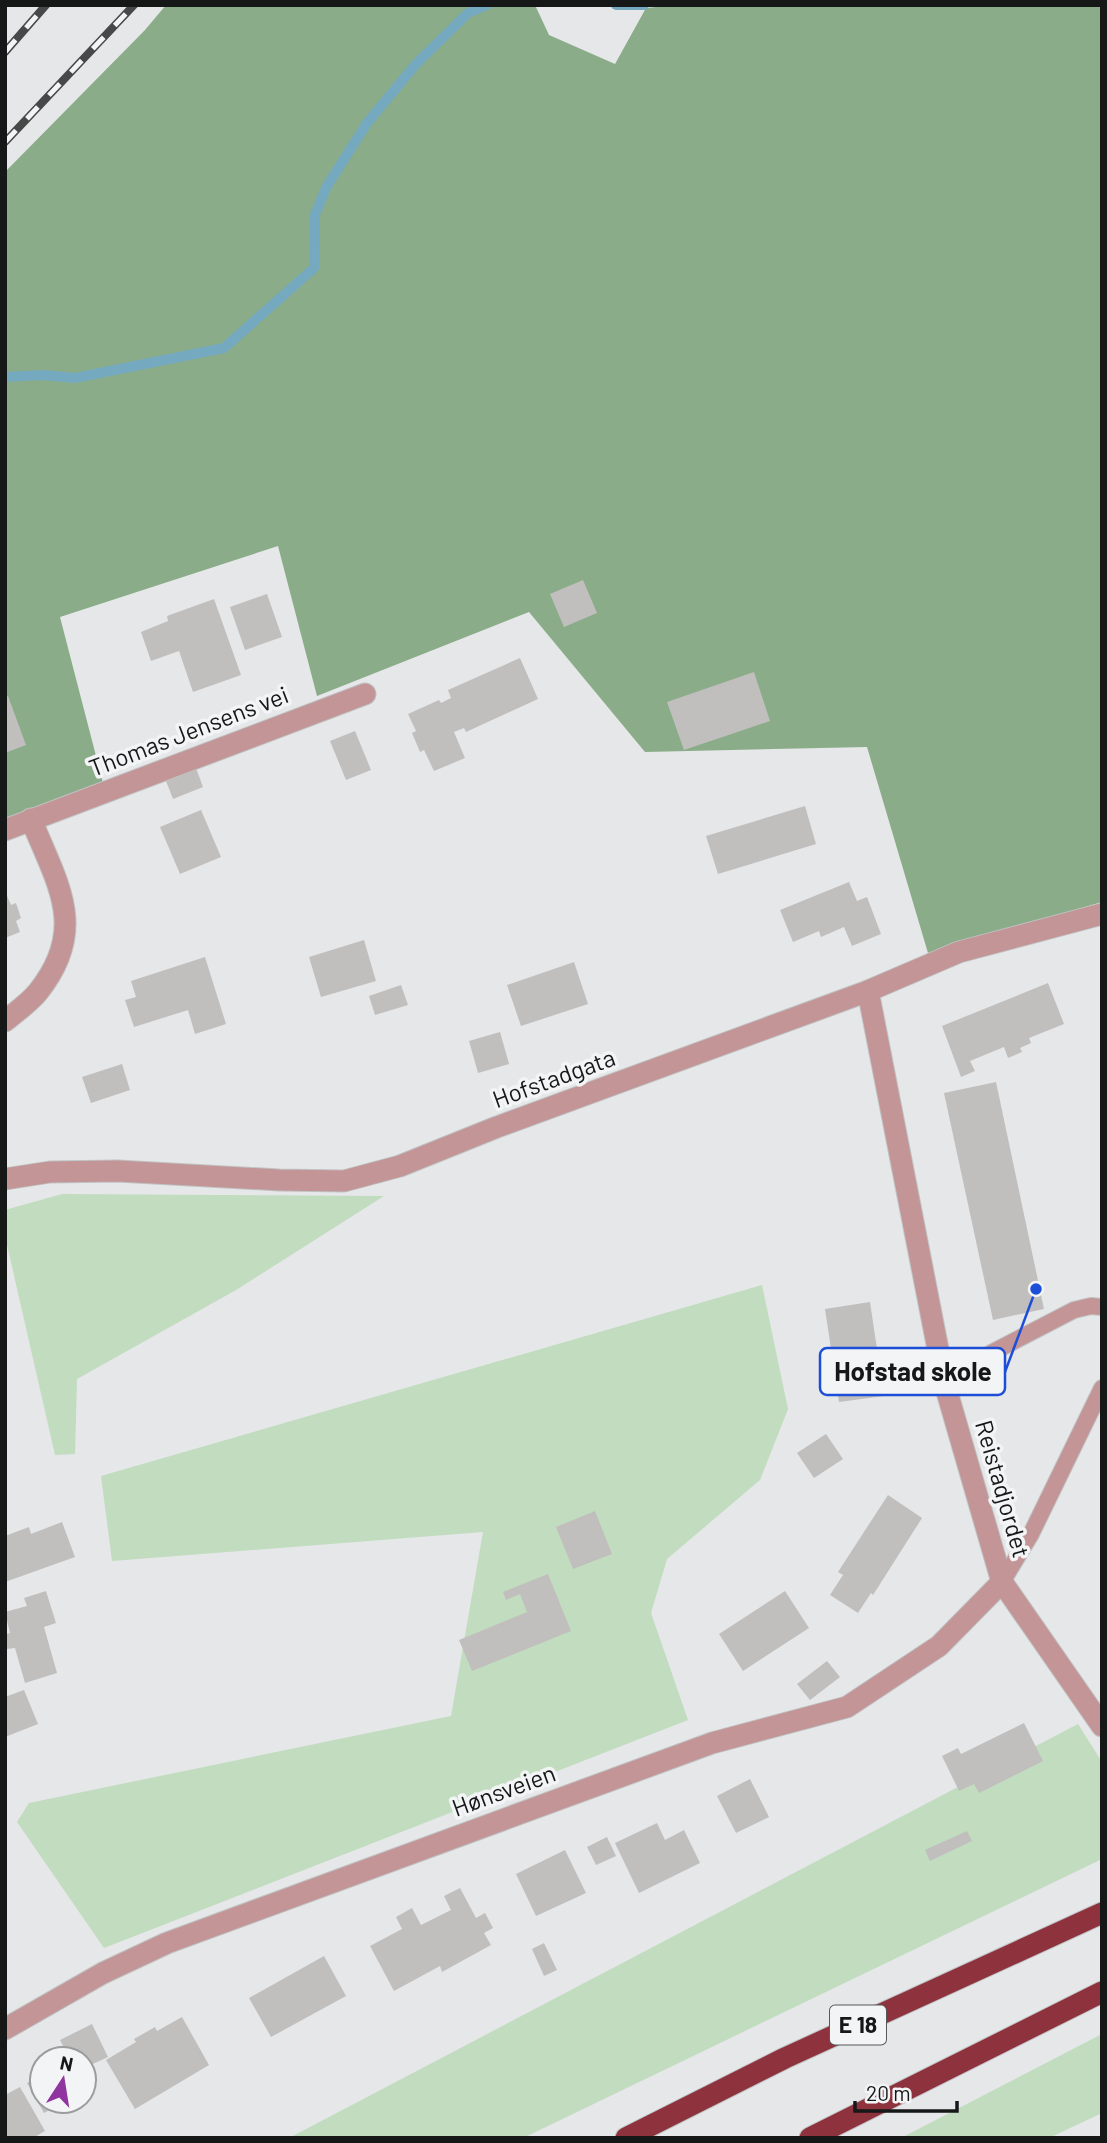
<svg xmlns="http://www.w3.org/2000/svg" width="1107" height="2143" font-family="Barlow,sans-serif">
  <rect width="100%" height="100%" fill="#e5e7e9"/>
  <g fill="#c1dcbe">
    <path d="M 62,1194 L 384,1196 L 236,1290 L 77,1379 L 75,1454 L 55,1455 L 5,1236 L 5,1210 Z"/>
    <path d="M 762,1285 L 788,1409 L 760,1480 L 667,1559 L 651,1613 L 688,1720 L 104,1948 L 17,1822 L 29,1803 L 451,1716 L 483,1532 L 112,1561 L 101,1476 Z"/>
    <path d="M 1078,1724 L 1102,1762 L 1102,1859 L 523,2138 L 289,2138 Z"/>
    <path d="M 1102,2034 L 1102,2113 L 1049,2138 L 901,2138 Z"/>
  </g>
  <path fill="#8aac88" d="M 166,5 L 535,5 L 549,35 L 615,64 L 646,8 L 677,5 L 1102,5 L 1102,902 L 928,953 L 867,747 L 645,752 L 529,612 L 317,696 L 278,546 L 60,617 L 103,783 L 5,821 L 5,172 L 145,30 Z"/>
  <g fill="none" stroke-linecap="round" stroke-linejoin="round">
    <g stroke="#75a9c0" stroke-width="10">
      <path d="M 616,5 L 644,5"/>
      <path d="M 5,377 L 43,375 L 75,378 L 224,348 L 314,268 L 315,214 L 327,186 L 367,123 L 416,64 L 468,13 L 487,5"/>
    </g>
  </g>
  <g fill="#c1bfbd">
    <path d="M 583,580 L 597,613 L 564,627 L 550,594 Z"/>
    <path d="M 267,594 L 282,637 L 245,650 L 230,607 Z"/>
    <path d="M 214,599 L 241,675 L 193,692 L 179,651 L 151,661 L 141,632 L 168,621 L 167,616 Z"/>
    <path d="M 520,658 L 538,699 L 466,732 L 464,728 L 454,732 L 465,758 L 434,771 L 424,750 L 420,752 L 412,733 L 416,731 L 408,714 L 439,700 L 441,703 L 451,698 L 448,690 Z"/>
    <path d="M 754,672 L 770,721 L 684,750 L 667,702 Z"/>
    <path d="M 8,696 L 26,745 L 5,753 L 5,697 Z"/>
    <path d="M 355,731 L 371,770 L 346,780 L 330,741 Z"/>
    <path d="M 196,768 L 203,787 L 173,799 L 166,781 Z"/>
    <path d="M 805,806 L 816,844 L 718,874 L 706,836 Z"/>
    <path d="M 201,810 L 221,857 L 180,874 L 160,827 Z"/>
    <path d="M 849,882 L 857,901 L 867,897 L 881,934 L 852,946 L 844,927 L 821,937 L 819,931 L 793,942 L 780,910 Z"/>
    <path d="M 5,891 L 11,905 L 16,903 L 21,918 L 16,921 L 20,932 L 5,938 Z"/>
    <path d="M 364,940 L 376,981 L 321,997 L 309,957 Z"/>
    <path d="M 205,957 L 226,1024 L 195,1034 L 188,1010 L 134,1027 L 125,1000 L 136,997 L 131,981 Z"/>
    <path d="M 574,962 L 588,1004 L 521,1026 L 507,985 Z"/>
    <path d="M 1048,983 L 1064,1024 L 1029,1038 L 1031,1043 L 1020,1048 L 1022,1052 L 1008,1058 L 1004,1047 L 970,1061 L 975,1071 L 961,1077 L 942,1026 Z"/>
    <path d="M 401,985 L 408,1005 L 375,1015 L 369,996 Z"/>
    <path d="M 500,1032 L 509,1064 L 478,1073 L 469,1041 Z"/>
    <path d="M 122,1064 L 130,1090 L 91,1103 L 82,1077 Z"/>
    <path d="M 996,1082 L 1044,1309 L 993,1320 L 944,1093 Z"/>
    <path d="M 870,1302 L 884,1396 L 839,1402 L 825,1309 Z"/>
    <path d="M 826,1434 L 843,1459 L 814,1478 L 797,1453 Z"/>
    <path d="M 888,1495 L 922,1518 L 873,1595 L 871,1593 L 858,1613 L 830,1595 L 843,1575 L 838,1572 Z"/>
    <path d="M 595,1511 L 612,1554 L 573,1569 L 556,1527 Z"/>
    <path d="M 62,1522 L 75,1557 L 5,1582 L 5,1536 L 29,1527 L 31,1534 Z"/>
    <path d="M 548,1574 L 571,1631 L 472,1671 L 459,1640 L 527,1612 L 520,1594 L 506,1600 L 503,1592 Z"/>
    <path d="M 46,1591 L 56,1623 L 44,1627 L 57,1673 L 25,1683 L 15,1648 L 7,1649 L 5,1642 L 5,1634 L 10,1633 L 5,1612 L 27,1606 L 24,1598 Z"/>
    <path d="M 785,1591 L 809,1628 L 743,1671 L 719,1634 Z"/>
    <path d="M 827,1661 L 840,1677 L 810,1700 L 797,1684 Z"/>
    <path d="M 24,1690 L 38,1724 L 5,1737 L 5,1697 Z"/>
    <path d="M 1024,1723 L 1043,1761 L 979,1793 L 974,1784 L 959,1791 L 942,1756 L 958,1748 L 961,1754 Z"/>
    <path d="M 750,1779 L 769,1817 L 736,1833 L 717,1796 Z"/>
    <path d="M 657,1823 L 665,1840 L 684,1830 L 700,1863 L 639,1893 L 615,1843 Z"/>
    <path d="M 967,1831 L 972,1841 L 930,1861 L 925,1850 Z"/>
    <path d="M 607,1837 L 616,1856 L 596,1865 L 587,1847 Z"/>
    <path d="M 565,1850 L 586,1893 L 536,1916 L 516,1874 Z"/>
    <path d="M 460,1888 L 476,1918 L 485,1913 L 493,1928 L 484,1933 L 491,1945 L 442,1972 L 440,1966 L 394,1991 L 370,1946 L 402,1929 L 396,1917 L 412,1908 L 421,1925 L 451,1910 L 444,1896 Z"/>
    <path d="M 544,1943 L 557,1970 L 544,1976 L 532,1949 Z"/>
    <path d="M 324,1956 L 346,1996 L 271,2037 L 249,1998 Z"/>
    <path d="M 182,2017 L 209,2065 L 135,2109 L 106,2060 L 136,2042 L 134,2039 L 155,2027 L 157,2031 Z"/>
    <path d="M 92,2024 L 108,2057 L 84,2068 L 84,2059 L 70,2059 L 60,2040 Z"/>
    <path d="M 42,2075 L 42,2101 L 66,2101 L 44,2113 L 27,2083 Z"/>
    <path d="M 20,2087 L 45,2131 L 33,2138 L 5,2138 L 5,2095 Z"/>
  </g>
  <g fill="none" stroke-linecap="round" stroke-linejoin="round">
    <defs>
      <g id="service">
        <path d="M 945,1385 L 993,1352 L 1074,1310 L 1091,1306 L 1102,1307"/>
        <path d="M 1002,1582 L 1031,1534 L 1102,1388"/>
      </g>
      <g id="minor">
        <path d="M 5,830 L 365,694"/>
        <path d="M 868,991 L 945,1385 L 1002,1582 L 1102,1726"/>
        <path d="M 5,1021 C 16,1012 29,1003 38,992 C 89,928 57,884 31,819"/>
        <path d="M 5,1179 L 50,1172 L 118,1171 L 279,1180 L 344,1181 L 400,1166 L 497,1127 L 868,991 L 959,952 L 1102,914"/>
        <path d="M 5,2029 L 103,1973 L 167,1943 L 712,1743 L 847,1707 L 939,1646 L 1002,1582"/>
      </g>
      <g id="motorway">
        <path d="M 626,2138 L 785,2058 L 1102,1913"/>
        <path d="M 810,2138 L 1102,1992"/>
      </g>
    </defs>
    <use href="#service" stroke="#c0c2c3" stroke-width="18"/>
    <use href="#minor" stroke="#c0c2c3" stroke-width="23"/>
    <use href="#motorway" stroke="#c0c2c3" stroke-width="23"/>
    <use href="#service" stroke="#c39596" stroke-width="16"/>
    <use href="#minor" stroke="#c39596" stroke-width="21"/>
    <use href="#motorway" stroke="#8e323e" stroke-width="21"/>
    <defs>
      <g id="rail">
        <path d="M 5,52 L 46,5"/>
        <path d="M 5,142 L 134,5"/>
      </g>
    </defs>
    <use href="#rail" stroke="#474848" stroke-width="8"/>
    <use href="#rail" stroke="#f2f4f6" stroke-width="5" stroke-dasharray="16" stroke-linecap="butt"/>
  </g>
  <g text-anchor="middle" stroke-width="7" stroke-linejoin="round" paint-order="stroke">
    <rect fill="#f2f4f6" stroke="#58595a" stroke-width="2" x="830" y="2005.5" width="56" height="39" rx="5"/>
    <g font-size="23" font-weight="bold" fill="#161717">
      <text x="858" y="2033">E 18</text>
    </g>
    <g font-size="24" fill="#161717" stroke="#f2f4f6">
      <text transform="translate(189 732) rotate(-21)" y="8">Thomas Jensens vei</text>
      <text transform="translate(554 1079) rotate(-20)" y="8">Hofstadgata</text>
      <text transform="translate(1002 1489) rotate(74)" y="8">Reistadjordet</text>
      <text transform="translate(504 1791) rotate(-20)" y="8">Hønsveien</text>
    </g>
  </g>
  <path fill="none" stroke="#1d4ed8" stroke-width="2.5" d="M1036 1289L1005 1372"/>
  <circle fill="#1d4ed8" stroke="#f2f4f6" stroke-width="2.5" cx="1036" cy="1289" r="7"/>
  <rect fill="#f2f4f6" stroke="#1d4ed8" stroke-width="2.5" x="820" y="1348" width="185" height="47" rx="7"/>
  <g font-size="26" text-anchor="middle" font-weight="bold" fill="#161717">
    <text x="913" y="1381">Hofstad skole</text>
  </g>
  <rect width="1107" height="2143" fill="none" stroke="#161717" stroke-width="14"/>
  <g transform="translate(63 2080) rotate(12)"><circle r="33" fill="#f2f4f6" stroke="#9a9c9d" stroke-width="2"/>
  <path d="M0-5L12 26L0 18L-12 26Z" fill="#90349f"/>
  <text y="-10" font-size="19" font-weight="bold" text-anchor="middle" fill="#161717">N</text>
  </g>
  <path d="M855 2101v10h102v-10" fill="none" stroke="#161717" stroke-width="3.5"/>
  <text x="866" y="2101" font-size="21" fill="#161717" stroke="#f2f4f6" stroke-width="5" paint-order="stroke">20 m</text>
</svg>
